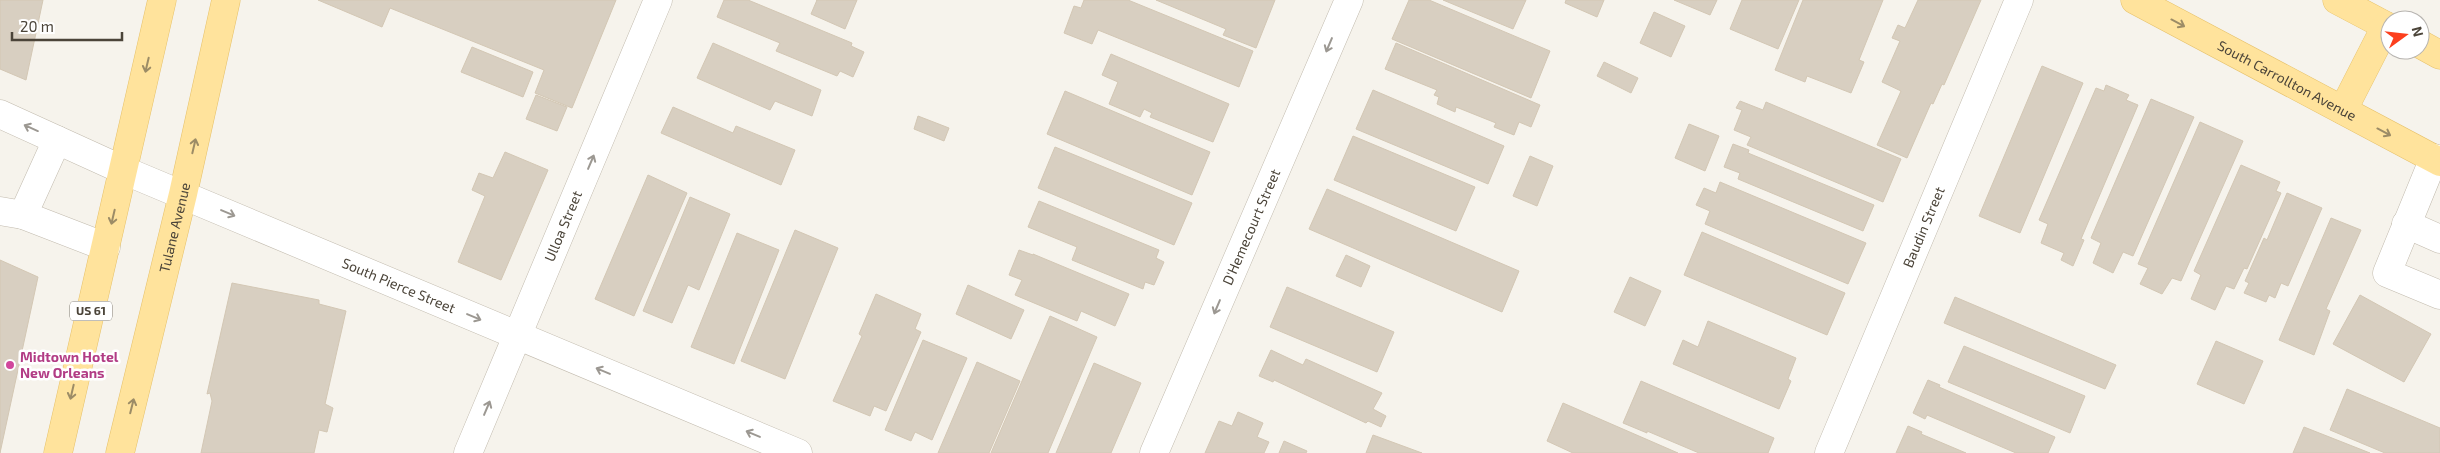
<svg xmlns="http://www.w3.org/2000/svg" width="2440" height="453" font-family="'Exo 2',sans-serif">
  <rect width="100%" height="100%" fill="#f6f3ec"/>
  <g fill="#d8cfc1" stroke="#d3c7b4">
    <path d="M 0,0 L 43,0 L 26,80 L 0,69 Z"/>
    <path d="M 318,0 L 616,0 L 572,108 L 535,93 L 544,70 L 390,8 L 382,27 Z"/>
    <path d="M 724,0 L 748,0 L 852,43 L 851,46 L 864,52 L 853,77 L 840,71 L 837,76 L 776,51 L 780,43 L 717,17 Z"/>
    <path d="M 817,0 L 816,0 L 857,0 L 845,29 L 811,14 Z"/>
    <path d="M 1084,0 L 1128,0 L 1253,51 L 1239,87 L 1098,30 L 1092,44 L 1064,33 L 1074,6 L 1081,8 Z"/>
    <path d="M 1156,0 L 1275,0 L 1256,48 L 1223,35 L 1226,29 Z"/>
    <path d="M 1409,0 L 1429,0 L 1550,51 L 1531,98 L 1392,39 Z"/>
    <path d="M 1443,0 L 1526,0 L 1513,29 Z"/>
    <path d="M 1566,0 L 1604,0 L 1597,17 L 1565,3 Z"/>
    <path d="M 1674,0 L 1717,0 L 1710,15 Z"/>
    <path d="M 1742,0 L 1799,0 L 1778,49 L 1730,29 Z"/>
    <path d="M 1803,0 L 1883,0 L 1859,60 L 1864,62 L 1851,93 L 1807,76 L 1805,82 L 1775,70 Z"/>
    <path d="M 1918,0 L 1981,0 L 1944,85 L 1942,84 L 1933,104 L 1931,103 L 1907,158 L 1877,145 L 1901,91 L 1882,82 L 1900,41 L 1892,38 L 1898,25 L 1905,28 Z"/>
    <path d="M 1654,12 L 1685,26 L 1671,57 L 1640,43 Z"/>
    <path d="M 713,43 L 821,90 L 812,116 L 775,101 L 770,110 L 697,78 Z"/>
    <path d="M 1396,43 L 1540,105 L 1531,127 L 1519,122 L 1514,135 L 1494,127 L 1496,123 L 1456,107 L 1455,112 L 1437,104 L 1439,97 L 1434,95 L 1437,90 L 1385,69 Z"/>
    <path d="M 472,47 L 533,72 L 523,97 L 461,72 Z"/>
    <path d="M 1111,54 L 1229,104 L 1213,142 L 1150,117 L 1152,113 L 1144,109 L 1140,117 L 1109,104 L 1118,82 L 1102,75 Z"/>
    <path d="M 1604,62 L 1638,78 L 1631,93 L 1597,76 Z"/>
    <path d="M 2042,66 L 2083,83 L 2020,233 L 1979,216 Z"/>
    <path d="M 2106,85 L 2129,95 L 2126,100 L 2138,105 L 2081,239 L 2084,240 L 2073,266 L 2061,260 L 2064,253 L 2041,243 L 2048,224 L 2039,220 L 2096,88 L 2104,91 Z"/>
    <path d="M 1373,90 L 1504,146 L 1488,184 L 1356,129 Z"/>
    <path d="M 1065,91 L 1210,152 L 1192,195 L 1047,134 Z"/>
    <path d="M 536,95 L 567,107 L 557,131 L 526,119 Z"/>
    <path d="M 2151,99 L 2194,117 L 2133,256 L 2123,252 L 2113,273 L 2093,263 L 2101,243 L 2091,238 Z"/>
    <path d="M 1740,101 L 1763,110 L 1766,102 L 1901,159 L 1883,202 L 1747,145 L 1751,137 L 1734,130 L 1742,110 L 1736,108 Z"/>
    <path d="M 673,107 L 733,133 L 736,126 L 795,150 L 781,185 L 661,133 Z"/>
    <path d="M 918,116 L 949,128 L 944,141 L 914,129 Z"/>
    <path d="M 2200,122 L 2243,141 L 2181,281 L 2172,278 L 2162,294 L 2140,284 L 2148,268 L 2138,264 Z"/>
    <path d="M 1689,124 L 1719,136 L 1705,171 L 1675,158 Z"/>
    <path d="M 1353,136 L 1475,187 L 1456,231 L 1334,180 Z"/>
    <path d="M 1733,144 L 1749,150 L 1748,153 L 1874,205 L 1863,231 L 1738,179 L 1740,173 L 1724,167 Z"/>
    <path d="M 1055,147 L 1192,203 L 1174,245 L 1038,188 Z"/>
    <path d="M 505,152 L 548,170 L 501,280 L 458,262 L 485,196 L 472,190 L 479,173 L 493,178 Z"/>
    <path d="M 1530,156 L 1553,166 L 1537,206 L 1513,196 Z"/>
    <path d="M 2241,165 L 2280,182 L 2276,191 L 2281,193 L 2247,269 L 2244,268 L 2234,289 L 2226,286 L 2215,310 L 2191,299 L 2201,275 L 2194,271 Z"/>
    <path d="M 648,175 L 687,193 L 634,316 L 595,299 Z"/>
    <path d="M 1720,182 L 1866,243 L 1848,284 L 1705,224 L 1710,211 L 1696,205 L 1704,188 L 1716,193 Z"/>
    <path d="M 1327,189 L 1519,271 L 1502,312 L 1309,229 Z"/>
    <path d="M 2287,193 L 2322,208 L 2288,286 L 2281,283 L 2275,298 L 2269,295 L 2266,302 L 2244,293 L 2249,283 L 2245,281 L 2264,238 L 2267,240 Z"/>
    <path d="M 690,197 L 730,214 L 699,290 L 688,285 L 672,323 L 643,311 Z"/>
    <path d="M 1039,201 L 1159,250 L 1156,258 L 1164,262 L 1154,285 L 1145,282 L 1143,289 L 1072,260 L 1077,247 L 1028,227 Z"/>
    <path d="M 2331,218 L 2361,230 L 2326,309 L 2330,311 L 2314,355 L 2279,340 Z"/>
    <path d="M 795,230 L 838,248 L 785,379 L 741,361 Z"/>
    <path d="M 1702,232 L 1845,293 L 1827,335 L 1684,275 Z"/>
    <path d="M 737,233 L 779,250 L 734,364 L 691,347 Z"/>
    <path d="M 1019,250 L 1033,255 L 1033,254 L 1129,294 L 1115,326 L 1081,311 L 1077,321 L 1015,295 L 1022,280 L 1009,275 Z"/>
    <path d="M 1346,255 L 1370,266 L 1361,287 L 1336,276 Z"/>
    <path d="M 0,260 L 38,277 L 0,453 Z"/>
    <path d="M 1630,277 L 1661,291 L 1645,326 L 1614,312 Z"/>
    <path d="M 232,283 L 319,300 L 319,304 L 346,311 L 325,404 L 333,408 L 327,432 L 319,430 L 314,453 L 201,453 L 212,401 L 210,393 L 207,394 Z"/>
    <path d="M 968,285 L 1024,310 L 1011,339 L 956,314 Z"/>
    <path d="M 1287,287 L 1394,332 L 1377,372 L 1270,327 Z"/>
    <path d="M 876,294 L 921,314 L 915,329 L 921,332 L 886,411 L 874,406 L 870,416 L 833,401 L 862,336 L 859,334 Z"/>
    <path d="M 2360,295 L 2431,334 L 2404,382 L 2333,344 Z"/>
    <path d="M 1955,297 L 2116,365 L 2105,389 L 1944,323 Z"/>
    <path d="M 1050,316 L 1097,337 L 1048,453 L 991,453 Z"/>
    <path d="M 1708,321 L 1796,358 L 1788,379 L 1791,381 L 1779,409 L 1673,364 L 1683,340 L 1698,347 Z"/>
    <path d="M 923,340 L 967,358 L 932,440 L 915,432 L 911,441 L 885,430 Z"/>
    <path d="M 2216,341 L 2263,361 L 2244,404 L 2197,384 Z"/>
    <path d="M 1964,346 L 2085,396 L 2070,433 L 1948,382 Z"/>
    <path d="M 1271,350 L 1303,365 L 1306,359 L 1382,393 L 1373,409 L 1386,416 L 1381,427 L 1368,421 L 1366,423 L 1274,380 L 1273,382 L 1259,376 Z"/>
    <path d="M 977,362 L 1020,381 L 989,453 L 938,453 Z"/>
    <path d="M 1094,363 L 1141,383 L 1111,453 L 1056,453 Z"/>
    <path d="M 1928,380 L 1940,385 L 1939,387 L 2055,437 L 2048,453 L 2016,453 L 1927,415 L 1925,419 L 1913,413 Z"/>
    <path d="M 1641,381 L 1774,438 L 1768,453 L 1699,453 L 1647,431 L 1647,433 L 1623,423 Z"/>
    <path d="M 2347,389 L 2440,428 L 2440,453 L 2385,453 L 2330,430 Z"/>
    <path d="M 1563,403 L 1678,453 L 1573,453 L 1547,441 Z"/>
    <path d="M 1238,412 L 1263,423 L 1257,437 L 1269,442 L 1264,453 L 1205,453 L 1219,421 L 1232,426 Z"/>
    <path d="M 1908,426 L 1922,432 L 1921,434 L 1966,453 L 1896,453 Z"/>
    <path d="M 2304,427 L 2370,453 L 2293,453 Z"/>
    <path d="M 1373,435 L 1422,453 L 1366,453 Z"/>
    <path d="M 1284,441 L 1307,451 L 1306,453 L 1279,453 Z"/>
  </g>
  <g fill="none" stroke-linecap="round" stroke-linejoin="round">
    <defs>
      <g id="minor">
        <path id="s1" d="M 0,114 L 123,170 L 798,453"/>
        <path d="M 57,140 L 23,215 L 106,247"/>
        <path d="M 2434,158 L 2387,273 L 2440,295"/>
        <path d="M 0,211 L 23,215"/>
        <path d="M 2406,224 L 2440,239"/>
        <path id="s2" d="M 468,453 L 658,0"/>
        <path id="s3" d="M 1154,453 L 1349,0"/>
        <path id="s4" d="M 1829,453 L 2019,0"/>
      </g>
      <g id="major">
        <path id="s5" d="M 2135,0 L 2440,162"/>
        <path d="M 2337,0 L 2390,28"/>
        <path d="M 2420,44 L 2440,55"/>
        <path d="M 2343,110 L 2386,26"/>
        <path d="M 58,453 L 162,0"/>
        <path id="s6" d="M 120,453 L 183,194 L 226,0"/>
      </g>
    </defs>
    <use href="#minor" stroke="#c2bbae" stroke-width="29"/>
    <use href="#major" stroke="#e6c16a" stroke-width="29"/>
    <use href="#minor" stroke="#fff" stroke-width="28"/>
    <use href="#major" stroke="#ffe39c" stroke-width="28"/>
  </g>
  <defs><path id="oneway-shaft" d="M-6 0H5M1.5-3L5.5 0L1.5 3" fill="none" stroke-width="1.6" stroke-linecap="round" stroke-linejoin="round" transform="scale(1.25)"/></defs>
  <g stroke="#9c8c66">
    <use href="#oneway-shaft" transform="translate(2178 23) rotate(28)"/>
    <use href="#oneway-shaft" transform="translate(147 65) rotate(103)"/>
    <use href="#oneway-shaft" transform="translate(2384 132) rotate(28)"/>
    <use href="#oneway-shaft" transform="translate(194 146) rotate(-77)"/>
    <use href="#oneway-shaft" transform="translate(113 217) rotate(103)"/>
    <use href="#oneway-shaft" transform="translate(72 392) rotate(103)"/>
    <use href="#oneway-shaft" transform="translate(132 406) rotate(-76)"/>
  </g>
  <g stroke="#9c9892">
    <use href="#oneway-shaft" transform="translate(1329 45) rotate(113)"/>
    <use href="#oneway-shaft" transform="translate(31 128) rotate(-156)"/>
    <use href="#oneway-shaft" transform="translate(591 162) rotate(-67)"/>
    <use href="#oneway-shaft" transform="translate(228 213) rotate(23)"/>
    <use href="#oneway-shaft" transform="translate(1217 307) rotate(113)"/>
    <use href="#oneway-shaft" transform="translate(474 317) rotate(23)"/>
    <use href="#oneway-shaft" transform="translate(603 371) rotate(-157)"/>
    <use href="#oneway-shaft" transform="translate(487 408) rotate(-67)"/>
    <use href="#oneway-shaft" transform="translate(753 434) rotate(-157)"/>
  </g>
  <circle fill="#d1479c" stroke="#fff" stroke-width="2" cx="10" cy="365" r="5"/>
  <g text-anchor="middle" stroke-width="5" stroke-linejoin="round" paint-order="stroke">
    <rect fill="#fff" stroke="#817c74" stroke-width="1" x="70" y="301.5" width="42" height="19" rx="4"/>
    <g font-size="12" font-weight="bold" fill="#4b4439">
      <text x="91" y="315">US 61</text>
    </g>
    <g font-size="14" fill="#4b4439" stroke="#fff">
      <text dy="5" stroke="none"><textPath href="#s5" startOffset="172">South Carrollton Avenue</textPath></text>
      <text dy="5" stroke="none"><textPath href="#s3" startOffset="246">D'Hemecourt Street</textPath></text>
      <text dy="5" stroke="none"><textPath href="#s4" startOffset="245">Baudin Street</textPath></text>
      <text dy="5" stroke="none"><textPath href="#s6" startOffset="232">Tulane Avenue</textPath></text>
      <text dy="5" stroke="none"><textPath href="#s2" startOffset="246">Ulloa Street</textPath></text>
      <text dy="5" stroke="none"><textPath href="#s1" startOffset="434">South Pierce Street</textPath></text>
    </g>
    <g font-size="14" font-weight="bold" fill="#b23c85" stroke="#fff" text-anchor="start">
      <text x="20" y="362">Midtown Hotel<tspan x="20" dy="16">New Orleans</tspan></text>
    </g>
  </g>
  <g transform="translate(2405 35) rotate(75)"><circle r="24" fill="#ffffff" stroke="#b7b4b0"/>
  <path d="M0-4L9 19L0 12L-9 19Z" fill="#fc3f1d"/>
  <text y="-8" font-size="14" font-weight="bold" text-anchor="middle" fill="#4b4439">N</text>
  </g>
  <path d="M12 32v8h110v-8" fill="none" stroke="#4b4439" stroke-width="2.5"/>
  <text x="20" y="32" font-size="15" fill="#4b4439" stroke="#ffffff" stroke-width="4" paint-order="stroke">20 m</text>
</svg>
